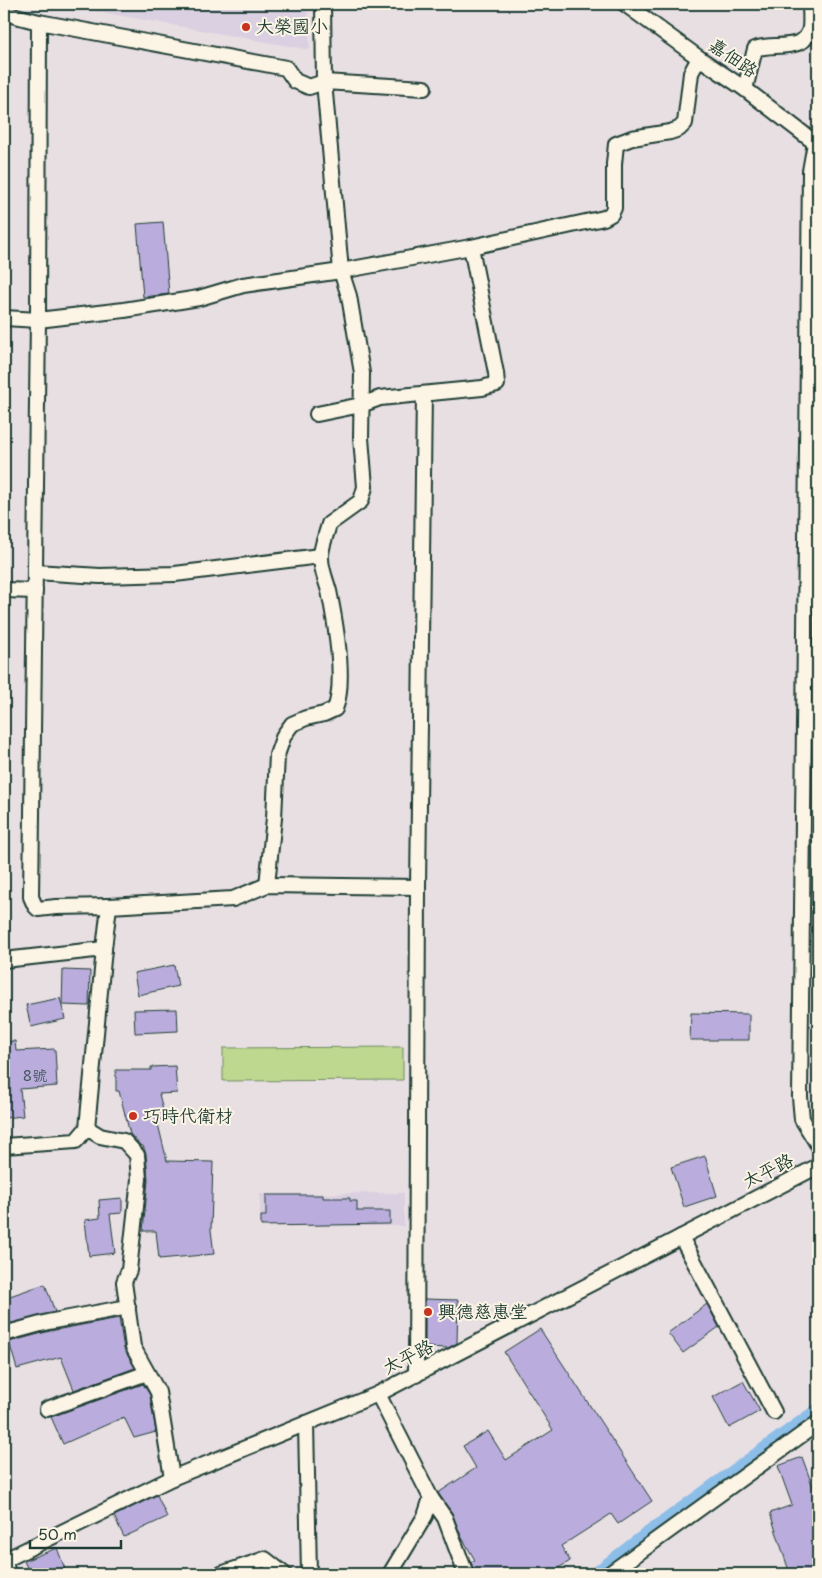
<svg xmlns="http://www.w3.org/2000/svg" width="822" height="1578" font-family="'Playpen Sans','LXGW WenKai TC',sans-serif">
  <rect width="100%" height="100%" fill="#e8dfe3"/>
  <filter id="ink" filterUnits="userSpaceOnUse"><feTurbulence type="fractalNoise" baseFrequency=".02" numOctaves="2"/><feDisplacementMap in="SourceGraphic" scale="10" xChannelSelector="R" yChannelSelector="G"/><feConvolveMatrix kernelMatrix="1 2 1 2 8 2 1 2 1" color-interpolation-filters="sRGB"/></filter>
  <g filter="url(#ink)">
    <g fill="#dad0e1">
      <path d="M 56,4 L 307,4 L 310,50 Z"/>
      <path d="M 404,1193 L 404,1226 L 260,1226 L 260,1194 Z"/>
    </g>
    <path fill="#bed88f" stroke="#6e8a62" d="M 403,1047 L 403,1080 L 223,1081 L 223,1048 Z"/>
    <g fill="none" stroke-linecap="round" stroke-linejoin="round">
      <path stroke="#8cbee8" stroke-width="12" d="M 594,1574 L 643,1536 L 818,1409"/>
    </g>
    <g fill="#baaddd" stroke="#1f3d34">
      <path d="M 163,222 L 169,294 L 143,297 L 137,224 Z"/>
      <path d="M 174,965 L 178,986 L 138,995 L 134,973 Z"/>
      <path d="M 63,970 L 90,971 L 89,1006 L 62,1005 Z"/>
      <path d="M 60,998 L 65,1019 L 31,1027 L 26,1005 Z"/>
      <path d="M 177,1009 L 178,1031 L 135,1033 L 134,1010 Z"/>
      <path d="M 691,1013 L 749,1014 L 749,1040 L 690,1040 Z"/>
      <path d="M 15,1041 L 16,1051 L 55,1049 L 57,1086 L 20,1089 L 23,1116 L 4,1118 L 4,1042 Z"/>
      <path d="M 175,1066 L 177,1093 L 159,1094 L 165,1118 L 157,1120 L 167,1161 L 213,1162 L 211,1230 L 214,1254 L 159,1259 L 156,1231 L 143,1231 L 148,1180 L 146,1154 L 143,1146 L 140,1145 L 130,1134 L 119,1091 L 116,1091 L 116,1070 L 151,1070 L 151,1067 Z"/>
      <path d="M 705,1156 L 717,1196 L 684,1207 L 671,1167 Z"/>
      <path d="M 266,1195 L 323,1195 L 323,1198 L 350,1198 L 350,1201 L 357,1201 L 357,1211 L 390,1211 L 390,1224 L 261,1226 L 261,1216 L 266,1216 Z"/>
      <path d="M 122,1198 L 122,1213 L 110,1214 L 115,1253 L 89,1256 L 85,1220 L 100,1218 L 99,1200 Z"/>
      <path d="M 45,1284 L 55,1312 L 4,1325 L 4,1298 Z"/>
      <path d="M 425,1299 L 458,1300 L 457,1343 L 448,1348 L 425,1347 Z"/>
      <path d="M 707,1304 L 719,1327 L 683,1353 L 668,1333 Z"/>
      <path d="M 119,1318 L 124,1349 L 135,1368 L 74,1390 L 61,1357 L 17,1369 L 9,1342 L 50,1331 Z"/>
      <path d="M 540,1329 L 652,1501 L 618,1524 L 611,1514 L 561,1546 L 570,1561 L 549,1574 L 475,1574 L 471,1562 L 475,1560 L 461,1536 L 452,1513 L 438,1493 L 476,1468 L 463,1446 L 488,1431 L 506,1460 L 553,1430 L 504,1352 Z"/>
      <path d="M 743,1381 L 760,1411 L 729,1428 L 713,1397 Z"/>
      <path d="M 143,1384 L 150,1395 L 156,1432 L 134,1438 L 124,1417 L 63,1444 L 51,1417 Z"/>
      <path d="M 802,1457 L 818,1501 L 818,1574 L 790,1574 L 770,1513 L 792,1505 L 778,1466 Z"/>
      <path d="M 157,1495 L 167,1517 L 124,1537 L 114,1516 Z"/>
      <path d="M 57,1548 L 65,1569 L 51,1574 L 30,1574 L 24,1561 Z"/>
    </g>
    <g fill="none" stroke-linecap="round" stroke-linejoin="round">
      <defs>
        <g id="minor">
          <path d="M 625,4 L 699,58 L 745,89 L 818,145"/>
          <path d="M 4,13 L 39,22 L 38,320 L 31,897 L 35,906 L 38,909 L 56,907 L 109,906"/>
          <path d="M 39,22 L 286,68 L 295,81 L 309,87 L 324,82 L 424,88"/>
          <path d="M 745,89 L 755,49 C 772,42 806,53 810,28 C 811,20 810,11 810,4"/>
          <path d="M 815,143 L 810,171 L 800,1097 L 802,1119 L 818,1145"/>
          <path d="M 4,318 L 38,320 L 124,310 L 199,298 L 243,285 L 341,271 L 471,247 L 604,218 L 611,214 L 614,208 L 614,164 L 616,144 L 632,138 L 670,132 L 679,129 L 685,123 L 691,73 L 699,58"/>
          <path d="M 317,414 L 361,405 L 380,398 L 482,388 L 497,384 L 496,373 L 471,247"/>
          <path d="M 35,572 L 100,576 L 175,574 L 320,556"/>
          <path d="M 4,590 L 35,591"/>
          <path d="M 267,885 L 274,818 L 277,755 L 284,735 L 292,724 L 306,718 L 324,714 L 335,709 C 346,682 335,620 329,591 C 326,580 321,569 321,558 C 320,549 327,533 329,524 L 361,501 L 365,487 L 361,438 L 362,373 L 349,296 L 341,271 L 324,82 L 323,4"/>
          <path d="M 4,960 L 104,949"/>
          <path d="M 4,1146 L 76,1141 L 87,1128"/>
          <path d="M 681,1237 L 774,1412"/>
          <path d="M 4,1334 L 48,1322 L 128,1307"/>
          <path d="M 416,1375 L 418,887 L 424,394"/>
          <path d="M 378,1394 L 431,1498 L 425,1516 L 390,1574"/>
          <path d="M 47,1409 L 147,1373"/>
          <path d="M 306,1423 L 309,1574"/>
          <path d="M 172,1478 L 158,1392 L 133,1347 L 124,1282 L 129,1270 L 139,1179 L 137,1155 L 124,1141 L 100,1136 L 87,1128 L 104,949 L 109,906 L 233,899 L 267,885 L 418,887"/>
          <path d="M 431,1498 L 445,1518 L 466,1574"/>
          <path d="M 4,1557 L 8,1574"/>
          <path d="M 5,1560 L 172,1478 L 378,1394 L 818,1166"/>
          <path d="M 221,1574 L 265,1559 L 284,1574"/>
          <path d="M 609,1574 L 818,1423"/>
        </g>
      </defs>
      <use href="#minor" stroke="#1f3d34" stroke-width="18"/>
      <use href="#minor" stroke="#fcf5e5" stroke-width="14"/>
    </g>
  </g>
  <g fill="#c8321e" stroke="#fcf5e5" stroke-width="2">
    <circle cx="246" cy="27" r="5"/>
    <circle cx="133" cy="1116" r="5"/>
    <circle cx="428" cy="1312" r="5"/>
  </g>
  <g text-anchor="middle" stroke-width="4" stroke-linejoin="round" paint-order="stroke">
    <g font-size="15" fill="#46595e">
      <text x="35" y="1081">8號</text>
    </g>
    <g font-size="18" fill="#1f3d34" stroke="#fcf5e5" text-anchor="start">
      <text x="256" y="33">大榮國小</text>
      <text x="143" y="1122">巧時代衛材</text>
      <text x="438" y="1318">興德慈惠堂</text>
    </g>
    <g font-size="18" fill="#1f3d34" stroke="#fcf5e5">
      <text transform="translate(733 58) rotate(34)" y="6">嘉佃路</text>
      <text transform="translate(768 1171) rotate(-27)" y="6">太平路</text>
      <text transform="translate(408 1357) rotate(-27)" y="6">太平路</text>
    </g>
  </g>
  <rect width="822" height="1578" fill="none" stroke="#fcf5e5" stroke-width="20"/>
  <rect x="10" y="10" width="802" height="1558" fill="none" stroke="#1f3d34" stroke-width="2" filter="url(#ink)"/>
  <path d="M30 1540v8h91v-8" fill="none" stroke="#1f3d34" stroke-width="2.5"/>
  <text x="38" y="1540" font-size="15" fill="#1f3d34" stroke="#fcf5e5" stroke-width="4" paint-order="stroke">50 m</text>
</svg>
